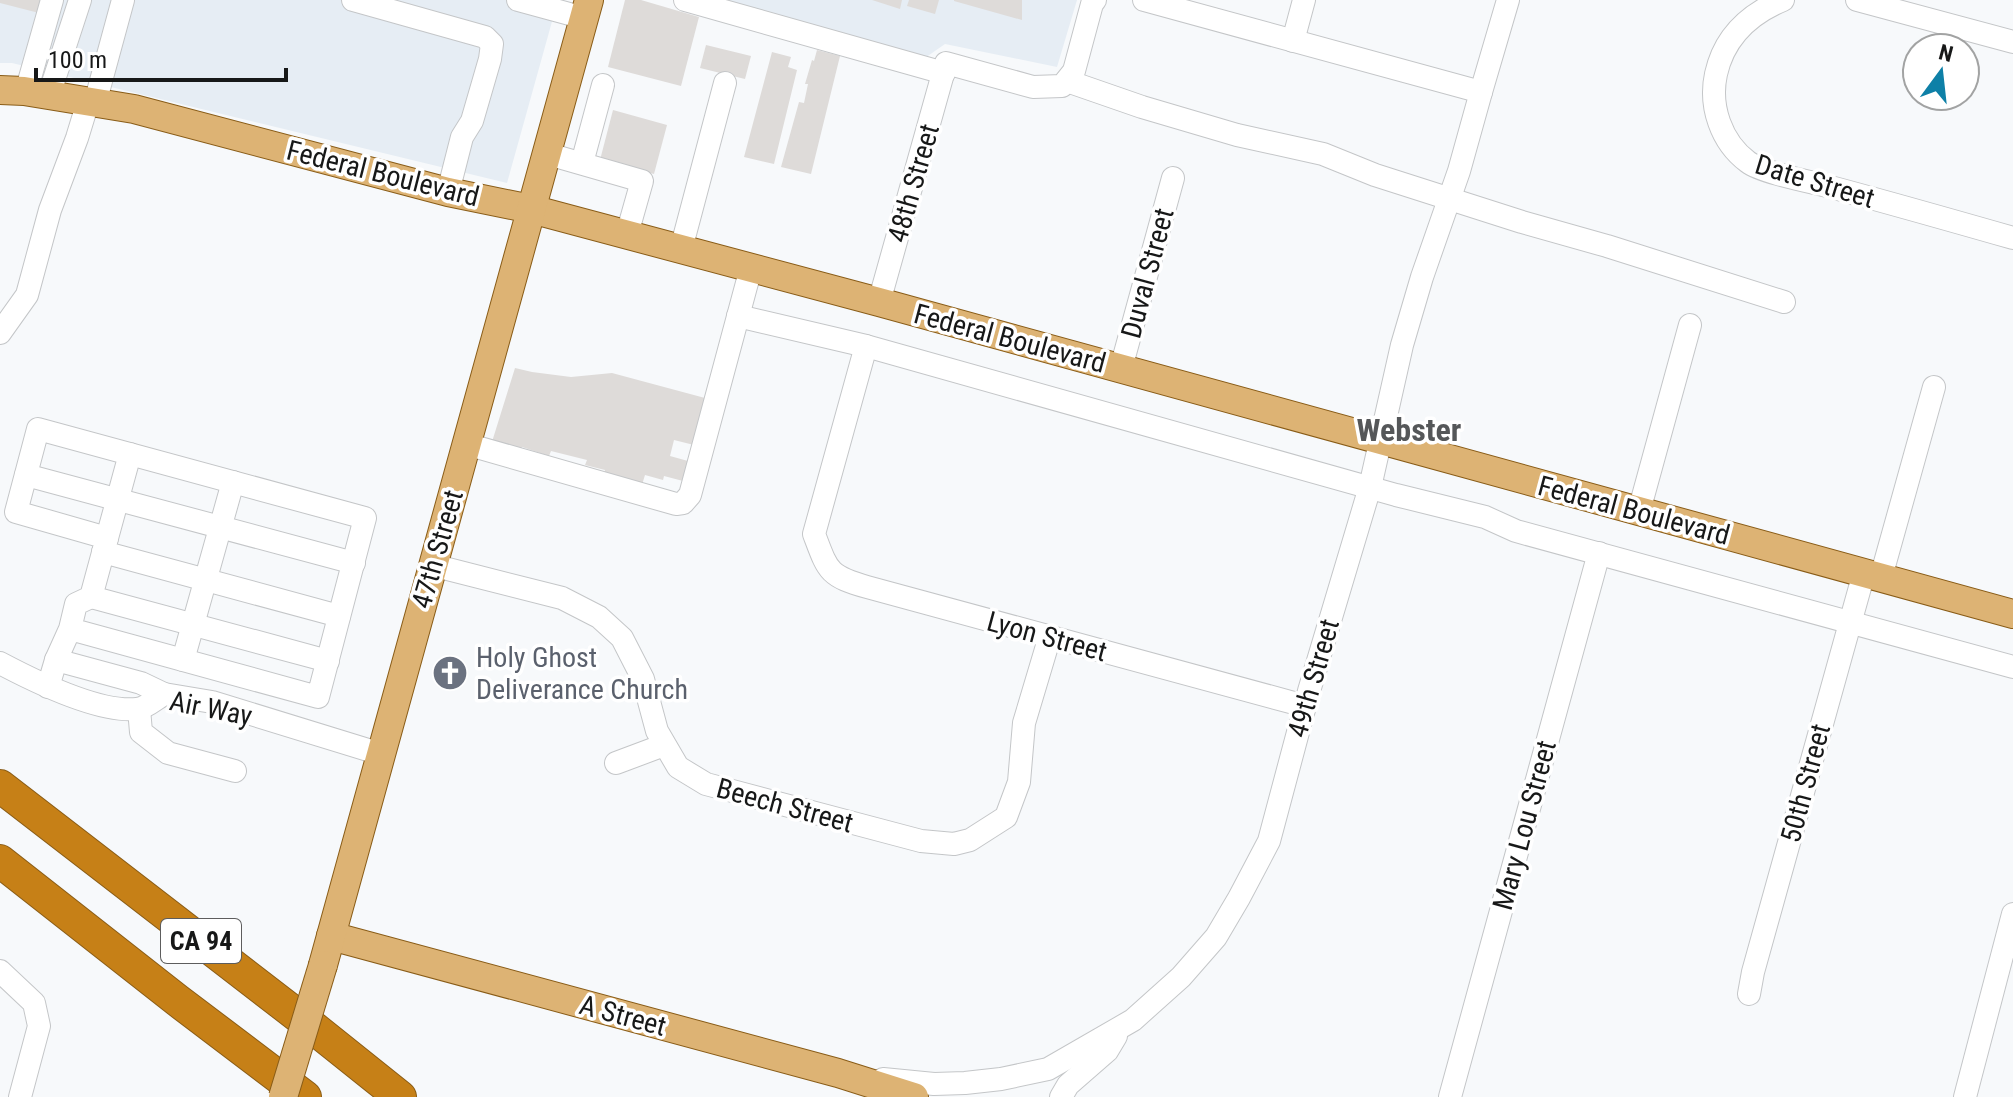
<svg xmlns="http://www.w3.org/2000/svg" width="2013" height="1097" font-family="'Roboto Condensed',sans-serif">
  <rect width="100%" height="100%" fill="#f7f9fb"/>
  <g fill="#e6edf4">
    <path d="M 0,0 L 558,0 L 507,183 L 12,63 L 0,63 Z"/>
    <path d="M 727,0 L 1077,0 L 1057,67 L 945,44 L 922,60 Z"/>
  </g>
  <g fill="#dedbd9">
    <path d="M 0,0 L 42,0 L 39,13 L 0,3 Z"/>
    <path d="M 625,0 L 641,0 L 699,17 L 681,86 L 608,67 Z"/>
    <path d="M 872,0 L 902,0 L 900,9 Z"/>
    <path d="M 909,0 L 939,0 L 935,14 L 907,6 Z"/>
    <path d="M 954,0 L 1022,0 L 1022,20 L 954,1 Z"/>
    <path d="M 706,45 L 751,56 L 745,79 L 700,68 Z"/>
    <path d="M 817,50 L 840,56 L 811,174 L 781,167 L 799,102 L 804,103 L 808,84 L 805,84 L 812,60 L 814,61 Z"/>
    <path d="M 772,52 L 791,57 L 788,67 L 797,70 L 774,164 L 744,157 Z"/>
    <path d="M 613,110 L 667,125 L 654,174 L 600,160 Z"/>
    <path d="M 515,368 L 532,372 L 571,377 L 612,373 L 705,398 L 694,445 L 674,440 L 670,456 L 688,461 L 683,481 L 664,476 L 663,480 L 645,475 L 641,488 L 603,478 L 605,470 L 585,465 L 587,460 L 551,451 L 549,456 L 522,447 L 520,452 L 491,445 Z"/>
  </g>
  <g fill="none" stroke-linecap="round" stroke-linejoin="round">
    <defs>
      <g id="minor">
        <path d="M 353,0 L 485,37 L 492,44 L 490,59 L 472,121 L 462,137 L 448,192"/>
        <path d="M 518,0 L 584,18"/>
        <path d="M 685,0 L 944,73"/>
        <path d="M 1144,0 L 1481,92"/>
        <path d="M 1783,0 C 1749,14 1724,38 1716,74 C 1709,106 1721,142 1748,162 C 1761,172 1806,181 1823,185 C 1887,202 1950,220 2013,238"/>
        <path d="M 1857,0 L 2013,42"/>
        <path d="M 1293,41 L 1304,0"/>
        <path d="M 1067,81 L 1142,107 L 1237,135 L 1323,154 L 1375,175 L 1522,222 L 1607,246 L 1784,302"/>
        <path d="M 26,92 L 52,0"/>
        <path d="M 49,95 L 80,0"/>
        <path d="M 95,103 L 123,0"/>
        <path d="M 548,154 L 642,181 L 627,234"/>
        <path d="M 582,163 L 603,85"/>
        <path d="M 681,249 L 725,83"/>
        <path d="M 879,302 L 946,63 L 1033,87 L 1062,86 L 1074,71 L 1092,4 L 1095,0"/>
        <path d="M 738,316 L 866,346 L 1396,495 L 1485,517 L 1516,531 L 2013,667"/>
        <path d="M 0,333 L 27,295 L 50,210 L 77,138 L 88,102"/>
        <path d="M 866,346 L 814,534 C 828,571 828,576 867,587 L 1305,706"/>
        <path d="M 1121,368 L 1173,178"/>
        <path d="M 466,444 L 676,504 L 683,503 L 690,495 L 751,268"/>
        <path d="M 26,475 L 354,563"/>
        <path d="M 1639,511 L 1690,325"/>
        <path d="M 107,538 L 130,454"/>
        <path d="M 103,552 L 339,616"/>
        <path d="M 432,565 L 562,598 L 599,617 L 622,638 L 643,679 L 657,731 L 678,767 L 706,784 L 921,841 L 954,844 L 970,840 L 1006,817 L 1019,782 L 1024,723 L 1050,636"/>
        <path d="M 1881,577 L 1934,387"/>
        <path d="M 91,597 L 328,661"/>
        <path d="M 56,660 L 141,683 L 164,694"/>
        <path d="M 183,660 L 233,482"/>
        <path d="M 0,663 C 34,681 98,713 137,709 C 146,708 157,698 164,694 L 212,702 L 381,754"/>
        <path d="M 48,687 L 56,660 L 70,629 L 318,697 L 365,518 L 38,429 L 16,512 L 107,538 L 91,597 L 76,604 L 70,629"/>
        <path d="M 139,709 L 141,732 L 168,753 L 235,771"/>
        <path d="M 616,763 L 664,745"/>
        <path d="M 0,971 L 34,1003 L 39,1026 L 20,1097"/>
        <path d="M 1749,994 L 1753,972 L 1864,573"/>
        <path d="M 883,1079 L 934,1084 L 965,1083 L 1001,1079 L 1048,1069 L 1133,1020 L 1181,977 L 1216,937 L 1239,898 L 1269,841 L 1309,691 L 1370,487 L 1402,345 L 1422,277 L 1459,171 L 1481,92 L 1508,0"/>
        <path d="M 1061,1097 L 1068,1085 L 1107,1051 L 1116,1036"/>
        <path d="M 1450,1097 L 1599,553"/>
        <path d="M 1965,1097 L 2013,914"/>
      </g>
      <g id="major">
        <path d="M 0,90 L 24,91 L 134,109 L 448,192 L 531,209 L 879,302 L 2013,614"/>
        <path d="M 331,936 L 838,1073 L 914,1097"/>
        <path d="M 323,965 L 589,0"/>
      </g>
      <g id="highway">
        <path d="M 0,786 L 315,1029 L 400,1097"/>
        <path d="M 0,861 L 177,1000 L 305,1097"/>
      </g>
    </defs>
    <use href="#minor" stroke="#c4c6c8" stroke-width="24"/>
    <use href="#major" stroke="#895c17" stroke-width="30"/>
    <use href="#highway" stroke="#895c17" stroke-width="34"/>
    <use href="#minor" stroke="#fff" stroke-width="22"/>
    <use href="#major" stroke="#ddb374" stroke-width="28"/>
    <use href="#highway" stroke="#c68017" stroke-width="32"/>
    <defs>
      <path id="major-bridge" d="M 283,1097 L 323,965"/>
    </defs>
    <use href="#major-bridge" stroke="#895c17" stroke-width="30" stroke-linecap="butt"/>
    <use href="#major-bridge" stroke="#ddb374" stroke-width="28"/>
  </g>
  <defs>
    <symbol id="church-disc" viewBox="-11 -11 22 22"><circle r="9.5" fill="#6b7280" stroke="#fff"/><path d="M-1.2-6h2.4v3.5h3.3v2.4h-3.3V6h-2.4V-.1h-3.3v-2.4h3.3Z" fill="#fff"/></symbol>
  </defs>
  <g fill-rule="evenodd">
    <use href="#church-disc" x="430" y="653" width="40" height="40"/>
  </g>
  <g text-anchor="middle" stroke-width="7" stroke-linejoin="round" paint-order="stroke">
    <rect fill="#fff" stroke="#5d5d5d" stroke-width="2" x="161" y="919" width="80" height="44" rx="6"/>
    <g font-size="26" font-weight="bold" fill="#171818">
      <text x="201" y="950">CA 94</text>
    </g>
    <g font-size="28" fill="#171818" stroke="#fff">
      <text transform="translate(383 173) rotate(14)" y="10">Federal Boulevard</text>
      <text transform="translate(1815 181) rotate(17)" y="10">Date Street</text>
      <text transform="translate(913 183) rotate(-74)" y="10">48th Street</text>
      <text transform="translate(1147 273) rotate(-75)" y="10">Duval Street</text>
      <text transform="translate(1010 338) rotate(15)" y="10">Federal Boulevard</text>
      <text transform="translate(1634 510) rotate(15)" y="10">Federal Boulevard</text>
      <text transform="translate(437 549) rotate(-74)" y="10">47th Street</text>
      <text transform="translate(1047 636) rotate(15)" y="10">Lyon Street</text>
      <text transform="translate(1313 678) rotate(-74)" y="10">49th Street</text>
      <text transform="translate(211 708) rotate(11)" y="10">Air Way</text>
      <text transform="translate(1805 783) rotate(-75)" y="10">50th Street</text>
      <text transform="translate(785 805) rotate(15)" y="10">Beech Street</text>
      <text transform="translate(1524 825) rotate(-75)" y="10">Mary Lou Street</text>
      <text transform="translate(623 1015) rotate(15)" y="10">A Street</text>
    </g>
    <g font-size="28" fill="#5b616d" stroke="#fff" text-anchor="start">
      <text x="476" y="667">Holy Ghost<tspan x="476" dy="32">Deliverance Church</tspan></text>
    </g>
    <g font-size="32" font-weight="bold" fill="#555759" stroke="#fff">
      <text x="1409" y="441">Webster</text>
    </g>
  </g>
  <g transform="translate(1941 72) rotate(15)"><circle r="38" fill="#ffffff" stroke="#a2a3a3" stroke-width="2"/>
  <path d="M0-6L14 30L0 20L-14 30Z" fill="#0e80a7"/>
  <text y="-12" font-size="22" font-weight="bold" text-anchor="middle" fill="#171818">N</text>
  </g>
  <path d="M36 68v12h250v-12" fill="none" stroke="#171818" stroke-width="4"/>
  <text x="48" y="68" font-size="24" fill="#171818" stroke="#ffffff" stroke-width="6" paint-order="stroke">100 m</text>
</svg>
